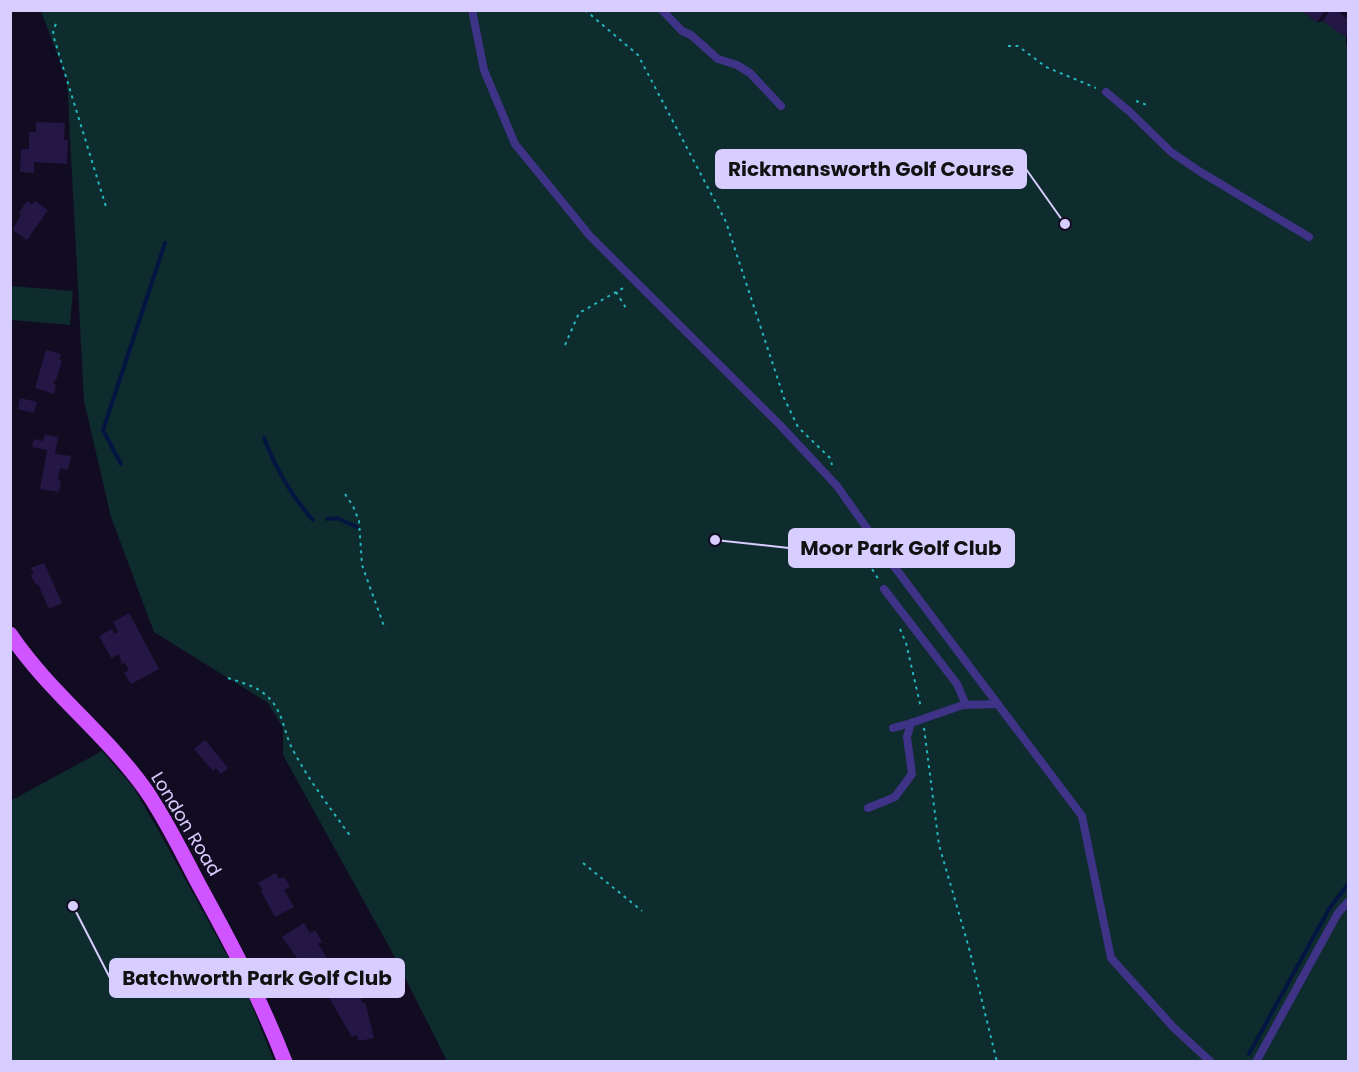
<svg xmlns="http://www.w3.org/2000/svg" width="1359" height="1072" font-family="Poppins,sans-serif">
  <rect width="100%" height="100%" fill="#120c23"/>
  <g fill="#0e2b2d">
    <path d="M 1301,10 L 1317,22 L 1323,21 L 1346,37 L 1346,45 L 1348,47 L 1348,1061 L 447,1061 L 391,950 L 283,755 L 283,728 L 268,703 L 154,632 L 111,517 L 84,401 L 67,80 L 41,11 Z"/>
    <path d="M 11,286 L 73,291 L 70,325 L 11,320 Z"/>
    <path d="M 102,751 L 133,787 L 157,828 L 245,988 L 274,1061 L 11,1061 L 10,801 Z"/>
  </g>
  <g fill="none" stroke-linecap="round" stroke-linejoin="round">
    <g stroke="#051542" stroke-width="4">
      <path d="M 264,438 C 276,469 290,495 313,520"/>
      <path d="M 121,464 L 103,430 L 165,243"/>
      <path d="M 327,519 L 337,518 L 357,527"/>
      <path d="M 1249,1054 L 1329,909 L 1348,884"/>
    </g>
  </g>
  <g fill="#241645">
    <path d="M 1301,10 L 1326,10 L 1317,22 Z"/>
    <path d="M 1330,10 L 1336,10 L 1348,19 L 1348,33 L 1346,37 L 1323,21 Z"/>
    <path d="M 36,122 L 65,123 L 64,140 L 68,140 L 67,164 L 34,162 L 34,173 L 20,172 L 21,149 L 29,149 L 29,132 L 36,132 Z"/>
    <path d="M 27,201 L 32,204 L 35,201 L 48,210 L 27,240 L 13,230 L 21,214 L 19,213 Z"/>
    <path d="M 46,350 L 61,354 L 59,360 L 62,361 L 56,380 L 55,380 L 53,384 L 56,385 L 54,394 L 35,388 Z"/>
    <path d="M 20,398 L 37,402 L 34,413 L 18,409 Z"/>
    <path d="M 45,435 L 58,437 L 55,454 L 71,456 L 68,470 L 60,468 L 58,480 L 61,481 L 59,492 L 40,489 L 47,450 L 32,447 L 34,439 L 43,441 Z"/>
    <path d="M 44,563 L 62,603 L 49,609 L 38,584 L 36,585 L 31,575 L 34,574 L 31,568 Z"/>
    <path d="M 129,613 L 159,669 L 131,684 L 124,673 L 129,670 L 125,663 L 122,664 L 119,654 L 111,658 L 99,636 L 112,629 L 114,634 L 118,632 L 113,622 Z"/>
    <path d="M 205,740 L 228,768 L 221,774 L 216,768 L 213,771 L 194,749 Z"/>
    <path d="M 276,873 L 279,879 L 284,877 L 290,887 L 284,890 L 294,907 L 275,917 L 261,891 L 263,890 L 258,883 Z"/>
    <path d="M 304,923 L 310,933 L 315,930 L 322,942 L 318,944 L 331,964 L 311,977 L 305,967 L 301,968 L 295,959 L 297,958 L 282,937 Z"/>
    <path d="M 342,988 L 346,995 L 359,992 L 362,1003 L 365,1002 L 374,1038 L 359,1041 L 357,1035 L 352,1037 L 328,996 Z"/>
  </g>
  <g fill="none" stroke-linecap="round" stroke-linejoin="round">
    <g stroke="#24b7bd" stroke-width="2" stroke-dasharray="3 4.5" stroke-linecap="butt">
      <path d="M 585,10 L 638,55 L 726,222 L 784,398 L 798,427 L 830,458 L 832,465"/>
      <path d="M 56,24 L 53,30 L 54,38 L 107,210"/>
      <path d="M 1008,46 L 1018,46 L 1046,67 L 1096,88"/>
      <path d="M 1136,101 L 1147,105"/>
      <path d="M 616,292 L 626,308"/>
      <path d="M 565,345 L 579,313 L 625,287"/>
      <path d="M 345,494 L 353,506 L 359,521 L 362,565 L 385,629"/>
      <path d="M 854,529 L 857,546 L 879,580"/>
      <path d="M 900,629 L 906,643 L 921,708"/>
      <path d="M 228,678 C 243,683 259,687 269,698 C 284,713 284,735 294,752 C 310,782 331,809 351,837"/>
      <path d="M 924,728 L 939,845 L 969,948 L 997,1062"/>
      <path d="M 583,863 L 642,911"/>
    </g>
    <g stroke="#3e3386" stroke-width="8">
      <path d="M 472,10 L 484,70 L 515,144 L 590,236 L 780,425 L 837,486 L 893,565 L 1082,816 L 1111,958 L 1174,1028 L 1211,1062"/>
      <path d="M 662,10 L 682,31 L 691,35 L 718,59 L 737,65 L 750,73 L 781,106"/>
      <path d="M 1106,92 L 1130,112 L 1171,152 L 1199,171 L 1309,237"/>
      <path d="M 884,589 L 957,684 L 966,705"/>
      <path d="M 893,728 L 911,723"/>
      <path d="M 868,808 L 895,797 L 912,774 L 907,737 L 911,723 L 963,705 L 998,704"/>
      <path d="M 1256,1062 L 1338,913 L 1348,902"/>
    </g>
    <path stroke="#d054ff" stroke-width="15" d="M 10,634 C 48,691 105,733 145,789 C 166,819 182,853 199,885 C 231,943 261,1000 285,1062"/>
  </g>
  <g text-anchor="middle" stroke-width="6" stroke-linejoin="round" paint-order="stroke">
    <g font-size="18" fill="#d8cdff" stroke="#120c23">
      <text transform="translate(186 824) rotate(59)" y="6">London Road</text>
    </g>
  </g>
  <path fill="none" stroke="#d8cdff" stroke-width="2" d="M1065 224L1026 169M715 540L789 548M73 906L110 978"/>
  <g fill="#d8cdff" stroke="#120c23" stroke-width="2">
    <circle cx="1065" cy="224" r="6"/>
    <circle cx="715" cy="540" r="6"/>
    <circle cx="73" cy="906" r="6"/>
  </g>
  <g fill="#d8cdff" stroke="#d8cdff" stroke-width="2">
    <rect x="716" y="150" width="310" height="38" rx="6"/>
    <rect x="789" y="529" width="225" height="38" rx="6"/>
    <rect x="110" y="959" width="294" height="38" rx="6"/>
  </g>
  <g font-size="20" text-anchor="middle" font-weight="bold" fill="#111">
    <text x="871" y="176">Rickmansworth Golf Course</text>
    <text x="901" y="555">Moor Park Golf Club</text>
    <text x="257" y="985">Batchworth Park Golf Club</text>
  </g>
  <rect width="1359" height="1072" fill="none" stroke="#d8cdff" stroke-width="24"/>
</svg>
